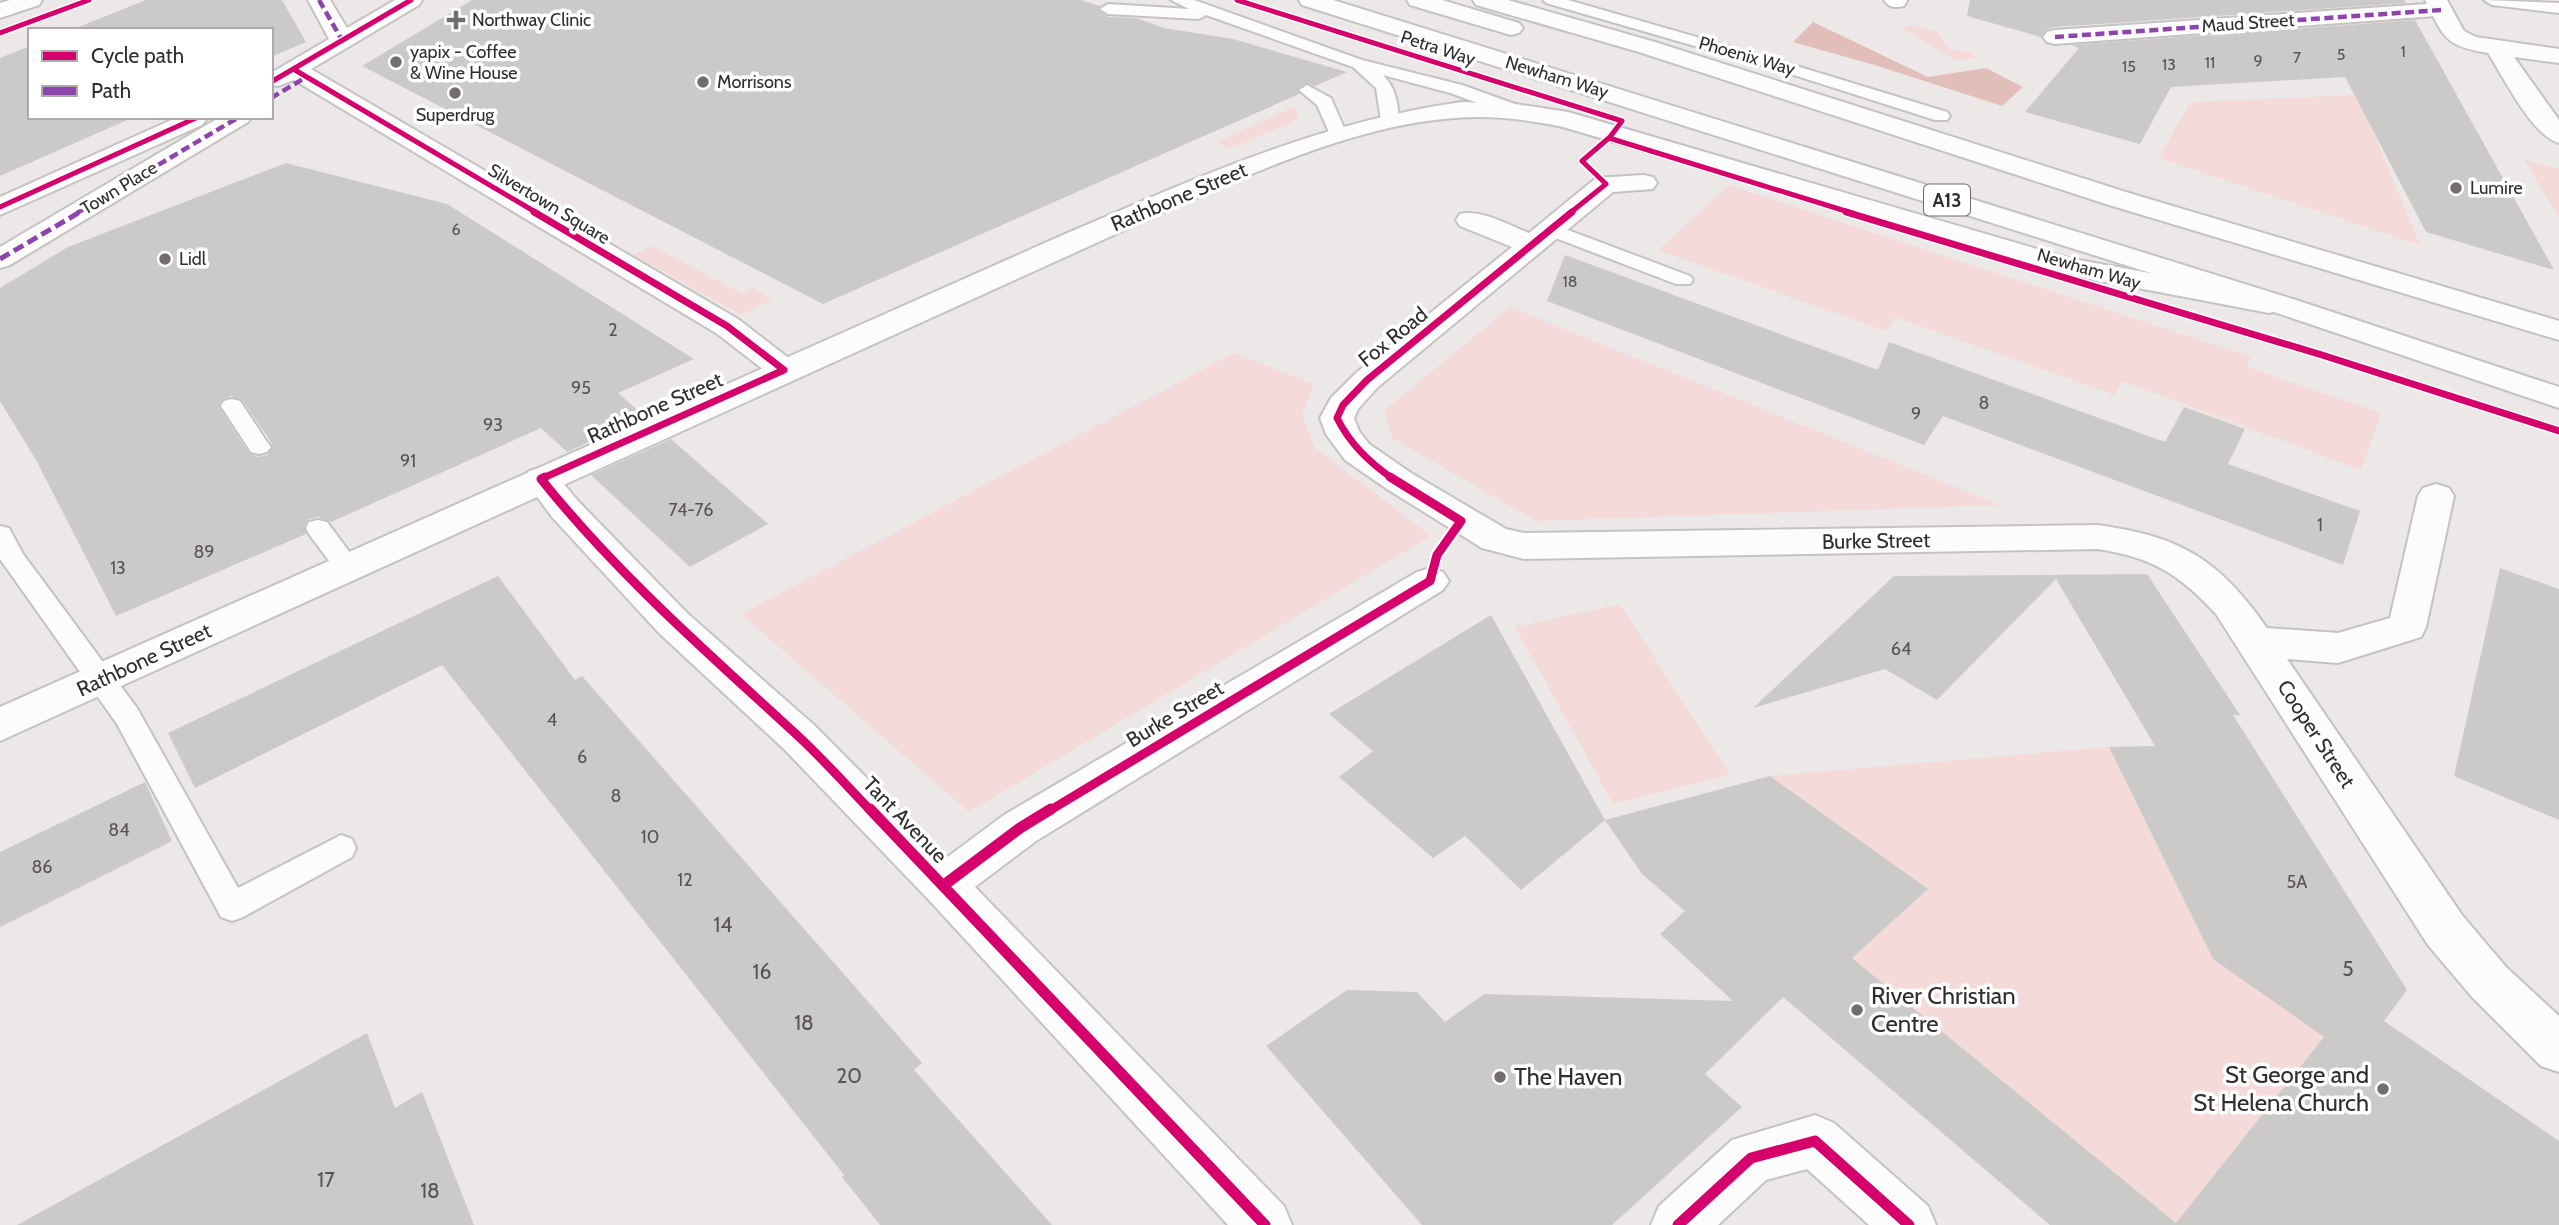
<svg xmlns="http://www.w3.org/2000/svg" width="2559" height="1225" font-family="Cabin,sans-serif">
  <rect width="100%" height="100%" fill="#ece8e8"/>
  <g fill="#f4dad8">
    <path d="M 1912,26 L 1937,32 L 1948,48 L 1969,52 L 1976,58 L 1955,60 L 1902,28 Z"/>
    <path d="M 2358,95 L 2420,245 L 2159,158 L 2190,102 Z"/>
    <path d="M 1294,107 L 1298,110 L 1297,118 L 1291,123 L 1228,149 L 1217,142 Z"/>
    <path d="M 2524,159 L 2559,169 L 2559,218 Z"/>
    <path d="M 1729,185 L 2251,357 L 2247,367 L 2381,413 L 2361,470 L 2122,381 L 2115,395 L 1895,317 L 1886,331 L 1658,250 Z"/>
    <path d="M 652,246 L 743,294 L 753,288 L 773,299 L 741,315 L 634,255 Z"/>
    <path d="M 1510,307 L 2000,505 L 1536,521 L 1392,438 L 1384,411 Z"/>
    <path d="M 1234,353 L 1314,384 L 1302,415 L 1314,447 L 1431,536 L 969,812 L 741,614 Z"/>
    <path d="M 1620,604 L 1730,775 L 1613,804 L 1515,627 Z"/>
    <path d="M 2109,747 L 2213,959 L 2324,1037 L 2176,1223 L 1852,958 L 1928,889 L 1770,776 Z"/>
  </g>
  <path fill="#e2beba" d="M 1813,22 L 1928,77 L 1986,68 L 2023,87 L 2002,106 L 1878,66 L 1793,42 Z"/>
  <g fill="#ccc9c9" fill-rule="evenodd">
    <path d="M 146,0 L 282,0 L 306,42 L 271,57 L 271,30 L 71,30 Z"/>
    <path d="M 472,0 L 1081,0 L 1100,6 L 1098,10 L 1108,17 L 1136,18 L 1164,28 L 1233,39 L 1347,72 L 1315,86 L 1306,83 L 1298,88 L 1299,94 L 823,304 L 362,66 Z"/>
    <path d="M 1970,0 L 2404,0 L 2406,3 L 2055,27 L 2045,30 L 2041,37 L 1967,16 Z"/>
    <path d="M 2415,20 L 2554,270 L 2426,232 L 2345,77 L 2171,87 L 2140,144 L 2025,112 L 2079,48 L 2071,45 Z"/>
    <path d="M 30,46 L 30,117 L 134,117 L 0,176 L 0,58 Z"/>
    <path d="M 286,163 L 447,204 L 694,359 L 618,393 L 645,417 L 567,452 L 541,428 L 331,522 L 319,517 L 308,519 L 304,527 L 306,534 L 116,616 L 36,460 L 0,401 L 0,288 L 68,247 ZM 231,396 L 242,400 L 273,445 L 268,455 L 258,457 L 249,453 L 219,407 L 222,400 Z"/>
    <path d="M 1565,255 L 1878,370 L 1889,342 L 2165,442 L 2184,407 L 2245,429 L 2228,464 L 2360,511 L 2343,565 L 1943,416 L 1924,445 L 1547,301 Z"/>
    <path d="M 671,439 L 768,524 L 690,567 L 591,475 Z"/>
    <path d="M 2500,568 L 2559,589 L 2559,820 L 2454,776 Z"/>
    <path d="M 2147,574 L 2240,715 L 2233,715 L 2407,990 L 2384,1021 L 2559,1141 L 2559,1225 L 2050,1225 L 1783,997 L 1705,1074 L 1742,1107 L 1612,1225 L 1422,1225 L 1266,1046 L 1347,990 L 1417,992 L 1445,1022 L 1484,994 L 1733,1001 L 1660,934 L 1685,911 L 1642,874 L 1605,820 L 1770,776 L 1928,889 L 1852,958 L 2176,1223 L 2324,1037 L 2213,959 L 2109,747 L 2155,746 L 2056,579 L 1937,700 L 1885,669 L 1753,708 L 1894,576 Z"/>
    <path d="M 498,576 L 575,680 L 582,676 L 922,1063 L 914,1070 L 1052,1225 L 880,1225 L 842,1177 L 844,1175 L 442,665 L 195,788 L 168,733 Z"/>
    <path d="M 1491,615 L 1605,820 L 1521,890 L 1465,836 L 1433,858 L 1339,777 L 1373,751 L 1329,714 Z"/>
    <path d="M 145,782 L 172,841 L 0,927 L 0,852 Z"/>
    <path d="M 367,1033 L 395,1108 L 422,1092 L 474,1225 L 17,1225 Z"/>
  </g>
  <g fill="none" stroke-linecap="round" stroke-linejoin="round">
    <defs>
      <g id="service">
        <path d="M 1171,0 L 1194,0 L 1362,60 L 1462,85 L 1526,108 L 1529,112 L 1526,116 L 1514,116 L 1450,93 L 1383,75 C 1396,88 1398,103 1399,121 L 1390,126 L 1381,121 L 1376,88 L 1353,67 L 1206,15 L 1199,19 L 1108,14 L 1100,9 L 1108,4 L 1189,9 Z"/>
        <path d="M 1543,0 L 1568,0 L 1790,64 L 1947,112 L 1950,116 L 1947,120 L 1935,120 L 1778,70 L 1546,3 Z"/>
        <path d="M 2484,0 L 2559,3 L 2559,13 L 2492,5 Z"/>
        <path d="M 1307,85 L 1331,98 L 1347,135 L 1344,139 L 1332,139 L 1317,105 L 1299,90 Z"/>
        <path d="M 1552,224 L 1690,276 L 1693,280 L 1690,284 L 1676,284 L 1545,234 L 1542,230 L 1545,226 Z"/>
        <path d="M 232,399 L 240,401 L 267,442 L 271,447 L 267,452 L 259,454 L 251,452 L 221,406 L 224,401 Z"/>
        <path d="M 318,520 L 327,522 L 356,561 L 360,567 L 356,573 L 347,576 L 338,573 L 309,534 L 306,528 L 309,522 Z"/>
        <path d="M 0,526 L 9,528 L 23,554 L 137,708 L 238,888 L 341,835 L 352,839 L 356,848 L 352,857 L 243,917 L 232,921 L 221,917 L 117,724 L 0,559 Z"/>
      </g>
      <g id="pedestrian">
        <path d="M 308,0 L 330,0 L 347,28 L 395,0 L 422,0 L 419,5 L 311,69 L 738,319 L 795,363 L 800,370 L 795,377 L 784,380 L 773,377 L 716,333 L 294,80 L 278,86 L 271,85 L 271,73 L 329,39 Z"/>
        <path d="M 1884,0 L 1907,0 L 1907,1 L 1904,6 C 1895,8 1889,8 1884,0 Z"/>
        <path d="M 2441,3 L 2449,5 L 2452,10 L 2449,15 L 2055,44 L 2047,42 L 2043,37 L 2047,32 L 2055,30 Z"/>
        <path d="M 178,117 L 204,117 L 206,120 L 202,125 L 0,215 L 0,197 Z"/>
        <path d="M 220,117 L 252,117 L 248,122 L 10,265 L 0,268 L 0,247 Z"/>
      </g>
      <g id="minor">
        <path d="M 2425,0 L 2447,0 L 2464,31 L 2476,37 L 2559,49 L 2559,63 L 2514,57 L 2559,120 L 2559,143 C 2532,136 2503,76 2488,53 C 2444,46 2444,37 2425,0 Z"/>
        <path d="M 1643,175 L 1653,177 L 1657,183 L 1653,189 L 1613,192 L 1378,387 L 1358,409 L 1354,418 L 1359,431 L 1369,444 L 1411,473 L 1506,529 L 1524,533 L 2097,525 C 2180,536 2219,559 2267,628 L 2338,633 L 2390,618 L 2418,496 L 2423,488 L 2436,484 L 2449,488 L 2454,496 L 2426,627 L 2421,637 L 2338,663 L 2287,659 L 2462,915 L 2506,967 L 2559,1016 L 2559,1072 L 2541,1066 L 2472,997 L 2428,945 L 2216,614 C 2179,574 2152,557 2097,549 L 1524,559 L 1482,548 L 1387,489 L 1345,460 L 1326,434 L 1320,418 L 1331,398 L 1356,373 L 1512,247 L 1460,226 L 1456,220 L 1460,214 C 1482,209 1508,225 1529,233 L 1596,178 Z"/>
        <path d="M 541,468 L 553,471 L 578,501 L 687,613 L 814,725 L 946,858 L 1004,815 L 1417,572 L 1430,568 L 1443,572 L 1449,581 L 1443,590 L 1036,841 L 975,887 L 1284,1206 L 1292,1225 L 1228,1225 L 928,899 L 784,749 L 659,633 L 552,517 L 524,479 L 529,471 Z"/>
        <path d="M 1815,1115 L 1834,1123 L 1928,1206 L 1936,1225 L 1869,1225 L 1807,1169 L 1766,1180 L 1718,1225 L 1651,1225 L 1659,1206 L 1732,1140 Z"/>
      </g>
      <path id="tertiary" d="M 1462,102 L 1515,104 L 1568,112 L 2068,258 L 2269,295 L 2280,298 L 2284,304 L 2280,310 L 2269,313 L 2054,272 L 1563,127 C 1535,121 1507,117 1478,117 C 1372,118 1267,167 1171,209 L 0,741 L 0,707 L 1056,238 C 1190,181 1316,122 1462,102 Z"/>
      <path id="primary" d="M 10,0 L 42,0 L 39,5 L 0,18 L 0,3 Z"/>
      <g id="trunk">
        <path d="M 1299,0 L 1333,0 L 2296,300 L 2559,387 L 2559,408 L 2274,312 L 1302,5 Z"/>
        <path d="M 1407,0 L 1442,0 L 1519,23 L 1523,28 L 1519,33 L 1511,35 L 1410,5 Z"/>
        <path d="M 1473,0 L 1508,0 L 1655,42 L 2129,193 L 2559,321 L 2559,340 L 2109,205 L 1639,52 L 1476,5 Z"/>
      </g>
    </defs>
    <use href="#service" stroke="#c5c2c2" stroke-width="4"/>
    <use href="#pedestrian" stroke="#c5c2c2" stroke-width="4"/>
    <use href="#minor" stroke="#c5c2c2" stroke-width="4"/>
    <use href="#tertiary" stroke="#c5c2c2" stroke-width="4"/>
    <use href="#primary" stroke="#c5c2c2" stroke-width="4"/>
    <use href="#trunk" stroke="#c5c2c2" stroke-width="4"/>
    <use href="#service" fill="#fcfcfc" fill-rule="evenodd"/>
    <use href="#pedestrian" fill="#fcfcfc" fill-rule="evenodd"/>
    <use href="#minor" fill="#fcfcfc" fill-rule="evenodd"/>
    <use href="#tertiary" fill="#fcfcfc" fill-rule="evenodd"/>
    <use href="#primary" fill="#fcfcfc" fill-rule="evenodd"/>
    <use href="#trunk" fill="#fcfcfc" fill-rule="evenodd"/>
    <g stroke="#8e44ad" stroke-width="4.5" stroke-dasharray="9 4.5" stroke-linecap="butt">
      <path d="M 319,0 L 343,42"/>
      <path d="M 2055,37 L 2441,10"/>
      <path d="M 271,98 L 308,76"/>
      <path d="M 77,213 L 239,117"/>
    </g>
    <path stroke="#8e44ad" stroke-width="5" stroke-dasharray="11 5" stroke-linecap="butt" d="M 0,259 L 80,212"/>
    <defs>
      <g id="cycleway-far3">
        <path d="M 1237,0 L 1622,121 L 1610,137 L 1582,161 L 1606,184 L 1570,213"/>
        <path d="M 0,33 L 89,0"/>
        <path d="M 295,70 L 537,213"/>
        <path d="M 271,82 L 411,0"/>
        <path d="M 1609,138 L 1852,213"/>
        <path d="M 0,207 L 198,117"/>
      </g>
      <g id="cycleway-far2">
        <path d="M 534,212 L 727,326 L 784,370 L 541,479"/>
        <path d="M 1846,212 L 2322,355 L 2559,431"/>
        <path d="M 1393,479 C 1369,462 1350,444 1337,418 L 1343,405 L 1367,380 L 1572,212"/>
      </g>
      <g id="cycleway-far1">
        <path d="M 545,477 L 541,479 C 617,574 708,653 797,735 C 823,759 847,786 871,811"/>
        <path d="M 1049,811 L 1430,581 L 1437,555 L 1461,521 L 1390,477"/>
      </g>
      <g id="cycleway">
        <path d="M 870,809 L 1265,1225"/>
        <path d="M 944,885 L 1020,828 L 1051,809"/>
        <path d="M 1678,1225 L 1751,1158 L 1815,1141 L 1909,1225"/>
      </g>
    </defs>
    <use href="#cycleway-far3" stroke="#fff" stroke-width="8"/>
    <use href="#cycleway-far2" stroke="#fff" stroke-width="10"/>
    <use href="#cycleway-far1" stroke="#fff" stroke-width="13"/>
    <use href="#cycleway" stroke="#fff" stroke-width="16"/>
    <use href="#cycleway-far3" stroke="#d6006c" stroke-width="5"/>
    <use href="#cycleway-far2" stroke="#d6006c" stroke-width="7"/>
    <use href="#cycleway-far1" stroke="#d6006c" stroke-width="9"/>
    <use href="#cycleway" stroke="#d6006c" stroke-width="11"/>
  </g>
  <g fill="#726e6e" stroke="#fff" stroke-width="2.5">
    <path d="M452.5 9.5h7v7h7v7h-7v7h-7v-7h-7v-7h7z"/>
    <circle cx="396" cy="62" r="7"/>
    <circle cx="703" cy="82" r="7"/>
    <circle cx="455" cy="93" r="7"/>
    <circle cx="2456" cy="188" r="7"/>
    <circle cx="165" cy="259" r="7"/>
    <circle cx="1857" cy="1010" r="7"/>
    <circle cx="1500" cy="1077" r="7"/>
    <circle cx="2383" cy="1089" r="7"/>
  </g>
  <g text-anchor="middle" stroke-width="7" stroke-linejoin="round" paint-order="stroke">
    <g font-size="16" fill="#575453">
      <text x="2403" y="57">1</text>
      <text x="2341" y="60">5</text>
      <text x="2297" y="63">7</text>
      <text x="2258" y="66">9</text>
      <text x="2210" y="68">11</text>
      <text x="2169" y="70">13</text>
      <text x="2129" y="72">15</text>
      <text x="456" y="235">6</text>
      <text x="1570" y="287">18</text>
    </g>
    <g font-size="18" fill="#302d2c" stroke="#fff" text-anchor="start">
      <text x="472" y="26">Northway Clinic</text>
      <text x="410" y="58">yapix - Coffee<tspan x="410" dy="21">&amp; Wine House</tspan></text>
      <text x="717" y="88">Morrisons</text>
      <text x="455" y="121" text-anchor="middle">Superdrug</text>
      <text x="2470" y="194">Lumire</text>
      <text x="179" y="265">Lidl</text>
    </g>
    <g font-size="18" fill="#302d2c" stroke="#fff">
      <text transform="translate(2248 23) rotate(-4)" y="6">Maud Street</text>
      <text transform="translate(1438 48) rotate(18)" y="6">Petra Way</text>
      <text transform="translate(1747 56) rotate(16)" y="6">Phoenix Way</text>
      <text transform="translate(1557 77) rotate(17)" y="6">Newham Way</text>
      <text transform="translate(119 188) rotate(-31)" y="6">Town Place</text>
      <text transform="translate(549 204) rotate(31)" y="6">Silvertown Square</text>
      <text transform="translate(2089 269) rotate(16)" y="6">Newham Way</text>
    </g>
    <g font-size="18" fill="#575453">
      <text x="613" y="336">2</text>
      <text x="581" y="394">95</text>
      <text x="1984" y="409">8</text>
      <text x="1916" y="420">9</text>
      <text x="493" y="431">93</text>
      <text x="408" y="467">91</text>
      <text x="691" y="516">74-76</text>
      <text x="2320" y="531">1</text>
      <text x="204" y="558">89</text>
      <text x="118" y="574">13</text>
      <text x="1901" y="655">64</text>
      <text x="552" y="726">4</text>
      <text x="582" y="763">6</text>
      <text x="616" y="802">8</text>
      <text x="119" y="836">84</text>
      <text x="650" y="843">10</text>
      <text x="42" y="873">86</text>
      <text x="685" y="886">12</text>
      <text x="2297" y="888">5A</text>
    </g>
    <rect fill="#fff" stroke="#6e6c6b" stroke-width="2" x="1924" y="184.5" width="46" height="31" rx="5"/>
    <g font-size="19" font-weight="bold" fill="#302d2c">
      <text x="1947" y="207">A13</text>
    </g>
    <g font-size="21" fill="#302d2c" stroke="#fff">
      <text transform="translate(1179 197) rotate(-23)" y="7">Rathbone Street</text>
      <text transform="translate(1393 337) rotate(-39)" y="7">Fox Road</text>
      <text transform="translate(655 408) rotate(-24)" y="7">Rathbone Street</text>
      <text transform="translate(1876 541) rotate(-1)" y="7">Burke Street</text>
      <text transform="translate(144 660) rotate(-25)" y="7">Rathbone Street</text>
      <text transform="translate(1175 714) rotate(-31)" y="7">Burke Street</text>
      <text transform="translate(2316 734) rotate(57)" y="7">Cooper Street</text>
      <text transform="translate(905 820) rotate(46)" y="7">Tant Avenue</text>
    </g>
    <g font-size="21" fill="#575453">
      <text x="723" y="932">14</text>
      <text x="2348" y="976">5</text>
      <text x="762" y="979">16</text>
      <text x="804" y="1030">18</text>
      <text x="849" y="1083">20</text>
      <text x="326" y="1187">17</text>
      <text x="430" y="1198">18</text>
    </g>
    <g font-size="24" fill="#302d2c" stroke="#fff" text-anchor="start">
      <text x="1871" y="1004">River Christian<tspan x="1871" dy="28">Centre</tspan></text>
      <text x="2369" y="1083" text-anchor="end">St George and<tspan x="2369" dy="28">St Helena Church</tspan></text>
      <text x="1514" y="1085">The Haven</text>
    </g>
  </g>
  <rect x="28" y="28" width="245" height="91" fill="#ffffff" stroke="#acabab" stroke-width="2"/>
  <rect x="42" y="51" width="35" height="10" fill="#d6006c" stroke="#acabab" stroke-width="2"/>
  <text x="91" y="63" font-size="21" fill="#302d2c">Cycle path</text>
  <rect x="42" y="86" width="35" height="10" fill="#8e44ad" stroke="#acabab" stroke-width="2"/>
  <text x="91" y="98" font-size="21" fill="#302d2c">Path</text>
</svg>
